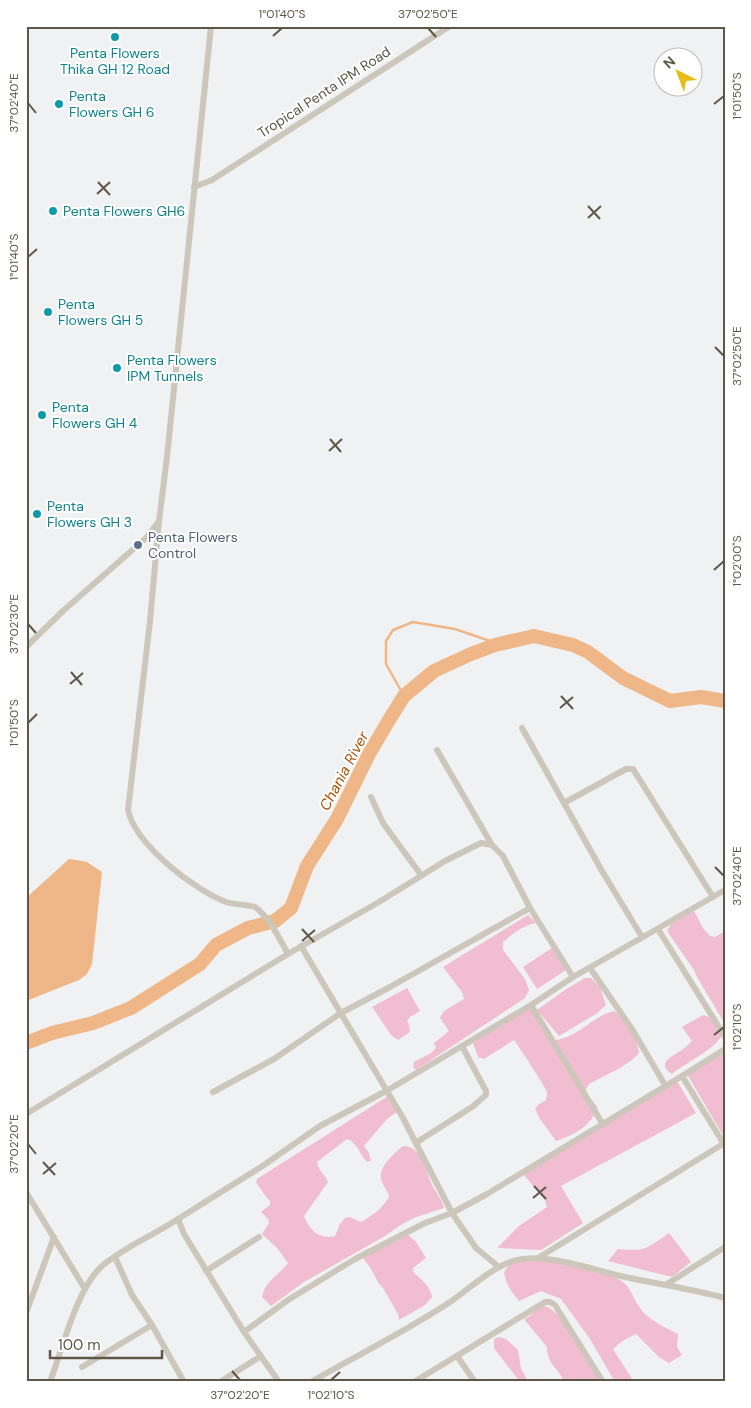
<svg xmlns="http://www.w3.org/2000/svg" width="751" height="1408" font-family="'DM Sans',sans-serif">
  <rect width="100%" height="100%" fill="#eff1f2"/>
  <g fill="#f1bdd0">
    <path d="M 694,911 L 703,928 L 710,936 L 715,937 L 725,931 L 725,1024 L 697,977 L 694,970 L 667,931 L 671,924 Z"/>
    <path d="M 528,915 L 536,923 C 524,925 512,934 503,942 L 503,950 L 525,979 L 529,990 L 525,998 L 416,1070 L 413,1067 L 414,1062 L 431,1053 L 436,1048 L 434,1043 L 449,1031 L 440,1018 L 444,1011 L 464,999 L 462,992 L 443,967 Z"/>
    <path d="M 552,948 L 566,970 L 537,989 L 523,967 Z"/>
    <path d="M 585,978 L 591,978 L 600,987 L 606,1005 L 596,1014 L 559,1036 L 537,1010 L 565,990 Z"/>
    <path d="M 407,988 L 420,1011 L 410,1017 L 407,1021 L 409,1025 L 410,1032 L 398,1040 L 392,1036 L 372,1007 Z"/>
    <path d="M 527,1008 L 535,1011 L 548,1034 L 556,1040 C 579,1037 592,1016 614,1011 C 625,1018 638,1040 639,1053 L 632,1060 L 620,1068 L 589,1084 L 585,1091 L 598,1108 C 589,1127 576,1134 556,1141 L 540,1119 L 535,1109 L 538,1105 L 546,1100 C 547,1097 547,1096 547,1092 C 546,1088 518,1045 514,1040 L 484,1059 L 478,1057 L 473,1043 Z"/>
    <path d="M 703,1015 L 714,1019 L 723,1034 C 713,1051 688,1061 672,1074 C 654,1063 675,1055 683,1049 C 686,1047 689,1044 692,1041 L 682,1027 Z"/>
    <path d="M 725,1051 L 725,1139 L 687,1074 Z"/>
    <path d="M 677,1081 L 696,1113 L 561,1186 L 583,1223 L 541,1250 L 497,1248 L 519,1226 L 547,1207 L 545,1200 L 523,1174 Z"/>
    <path d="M 388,1096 L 398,1111 L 387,1119 L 364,1146 L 369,1153 L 371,1161 L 367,1162 C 360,1155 357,1142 347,1139 L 317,1162 C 318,1171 325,1174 328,1182 L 304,1216 C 309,1230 320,1240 335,1236 L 340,1224 L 345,1218 L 350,1217 L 361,1222 C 373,1215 382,1209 389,1197 C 388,1190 383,1187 381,1179 C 378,1167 395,1153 403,1146 C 423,1146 426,1173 433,1187 C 437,1194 442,1200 444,1208 L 416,1217 L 399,1226 L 385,1236 L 304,1282 L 271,1306 L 262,1297 C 265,1281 279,1275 288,1263 L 278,1249 L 262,1234 L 269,1223 L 268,1219 L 261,1212 L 270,1205 L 270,1201 L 264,1194 L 256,1182 L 257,1179 Z"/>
    <path d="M 406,1233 L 416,1242 L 426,1258 L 413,1268 L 413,1272 C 420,1278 431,1287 432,1297 L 425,1305 L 399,1320 L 398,1314 L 383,1288 L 379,1284 L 370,1267 L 362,1257 Z"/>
    <path d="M 669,1233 L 691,1262 L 672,1277 L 608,1261 L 618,1249 C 645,1252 648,1248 669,1233 Z"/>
    <path d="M 524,1259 C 547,1261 607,1268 624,1283 C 630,1287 635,1302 640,1308 C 649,1321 665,1327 678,1334 L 677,1347 L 682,1355 L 669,1363 L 659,1357 L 636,1334 L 624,1340 L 613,1349 L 634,1382 L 615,1382 L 590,1339 L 561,1299 L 541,1291 L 519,1301 C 511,1291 506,1285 504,1272 L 511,1262 Z"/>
    <path d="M 541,1305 C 562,1307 585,1355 596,1372 L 598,1382 L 564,1382 C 559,1368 547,1365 547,1347 L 524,1319 L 530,1316 Z"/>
    <path d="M 499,1337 L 506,1339 L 518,1350 L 521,1369 L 529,1382 L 520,1382 L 494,1348 L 494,1339 Z"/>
  </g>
  <path fill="#efb688" d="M 69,859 L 87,862 L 102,872 L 92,964 L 87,974 L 79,980 L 26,1001 L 26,898 Z"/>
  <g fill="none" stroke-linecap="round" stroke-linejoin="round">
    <path stroke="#efb688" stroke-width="2.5" d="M 404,696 L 386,664 L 386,641 L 393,630 L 413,622 L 455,629 L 493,642"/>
    <path stroke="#efb688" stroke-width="14" d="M 26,1043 L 52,1033 L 93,1023 L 131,1008 L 200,964 L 216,945 L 248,928 L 275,921 L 291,908 L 307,866 L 337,819 L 369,754 L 389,720 L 404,696 L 434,671 L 471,654 L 495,645 L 534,636 L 573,645 L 588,652 L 623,678 L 670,701 L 701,697 L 725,701"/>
    <g stroke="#cdc7bb" stroke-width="6">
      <path d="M 194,187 L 212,180 L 450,26"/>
      <path d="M 159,521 L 150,621 L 128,810 C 135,844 194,890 226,902 C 232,904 254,906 255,907 C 270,918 279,938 288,954 L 379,902 L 445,861 L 481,843 L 492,845 L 503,856 L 530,908 L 573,977"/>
      <path d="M 26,647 L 64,610 L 146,538 L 159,521 L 167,457 L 211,26"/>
      <path d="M 522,728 L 602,871 L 642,937"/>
      <path d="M 437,750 L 492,845"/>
      <path d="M 371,797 L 383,823 L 421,875"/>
      <path d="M 564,803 L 626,769 L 633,769 L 713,897"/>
      <path d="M 658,929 L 725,1037"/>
      <path d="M 301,946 L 403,1118 L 452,1213 L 476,1248 L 499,1267"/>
      <path d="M 590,968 L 632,1029 L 665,1085"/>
      <path d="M 531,1005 L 602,1123"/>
      <path d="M 213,1092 L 274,1059 L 341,1013 L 390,987 L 530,908"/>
      <path d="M 26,1114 L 288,954"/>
      <path d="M 417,1142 L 472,1107 L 486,1095 L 486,1091 L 462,1046"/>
      <path d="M 725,1146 L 682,1076 L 725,1049"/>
      <path d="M 26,1192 L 85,1289"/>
      <path d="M 115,1257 L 132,1295 L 152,1325"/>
      <path d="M 538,1258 L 723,1144"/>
      <path d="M 206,1271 L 259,1237"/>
      <path d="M 667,1284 L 725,1247"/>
      <path d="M 26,1313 L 54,1237"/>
      <path d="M 244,1332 L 288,1300 L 355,1259 L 425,1223 L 452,1213 L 487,1194 L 682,1076"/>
      <path d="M 457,1356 L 475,1382"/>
      <path d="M 82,1367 L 152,1325 L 184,1382"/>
      <path d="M 50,1382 C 62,1350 77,1288 102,1266 C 124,1247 154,1235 178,1219"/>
      <path d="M 220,1382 L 261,1356"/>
      <path d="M 279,1382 L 244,1332 L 184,1234 L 178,1219 L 261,1167 L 320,1126 L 388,1090 L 531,1005 L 573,977 L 725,890"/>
      <path d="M 311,1382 C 357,1355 405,1332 450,1302 C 469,1289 494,1265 517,1260 C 548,1253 593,1270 625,1277 C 658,1284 692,1289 725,1298"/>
      <path d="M 414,1382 L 545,1302 L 550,1302 L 555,1305 L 603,1382"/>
    </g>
  </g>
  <path fill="none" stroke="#5e5747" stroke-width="2" d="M 428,28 L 436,37M 273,36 L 282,28M 28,103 L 36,113M 714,104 L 724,96M 98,182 L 110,195M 97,194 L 110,182M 588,206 L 600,219M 588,218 L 601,206M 28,257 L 37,249M 715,347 L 724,356M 330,439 L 341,452M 329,451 L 342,439M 714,570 L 724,561M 28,624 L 36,633M 71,672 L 82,685M 70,684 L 83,673M 561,696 L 573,709M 560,708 L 573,697M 28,723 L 37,714M 715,867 L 724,876M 302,929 L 314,942M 302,941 L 315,930M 714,1035 L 724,1027M 28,1144 L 36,1154M 43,1162 L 55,1175M 43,1174 L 56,1163M 534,1186 L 546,1199M 533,1198 L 546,1187M 232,1371 L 240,1380M 331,1380 L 340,1372"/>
  <g fill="#0f9aa8" stroke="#fff" stroke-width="2">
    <circle cx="115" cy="37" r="5"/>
    <circle cx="59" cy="104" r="5"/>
    <circle cx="53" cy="211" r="5"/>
    <circle cx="48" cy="312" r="5"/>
    <circle cx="117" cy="368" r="5"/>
    <circle cx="42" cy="415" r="5"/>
    <circle cx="37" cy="514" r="5"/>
  </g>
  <circle fill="#5c6f8a" stroke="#fff" stroke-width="2" cx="138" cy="545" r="5"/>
  <g text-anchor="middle" stroke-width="4" stroke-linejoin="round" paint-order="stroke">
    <g font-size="14" fill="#0d838f" stroke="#fff" text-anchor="start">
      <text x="115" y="58" text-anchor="middle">Penta Flowers<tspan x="115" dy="16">Thika GH 12 Road</tspan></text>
      <text x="69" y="101">Penta<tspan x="69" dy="16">Flowers GH 6</tspan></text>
      <text x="63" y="216">Penta Flowers GH6</text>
      <text x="58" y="309">Penta<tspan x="58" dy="16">Flowers GH 5</tspan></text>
      <text x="127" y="365">Penta Flowers<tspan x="127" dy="16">IPM Tunnels</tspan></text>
      <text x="52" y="412">Penta<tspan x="52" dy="16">Flowers GH 4</tspan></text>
      <text x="47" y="511">Penta<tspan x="47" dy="16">Flowers GH 3</tspan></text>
    </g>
    <g font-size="14" fill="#5e5747" stroke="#fff">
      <text transform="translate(324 92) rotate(-33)" y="5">Tropical Penta IPM Road</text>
    </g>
    <g font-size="14" fill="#4e5e75" stroke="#fff" text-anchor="start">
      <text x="148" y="542">Penta Flowers<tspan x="148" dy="16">Control</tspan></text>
    </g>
    <g font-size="15" font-style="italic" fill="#af5208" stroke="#fff">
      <text transform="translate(344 771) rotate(-62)" y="5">Chania River</text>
    </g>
  </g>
  <rect width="751" height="1408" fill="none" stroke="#ffffff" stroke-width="55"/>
  <g transform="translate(678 72) rotate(318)"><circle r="24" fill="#ffffff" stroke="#bfbcb5"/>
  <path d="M0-4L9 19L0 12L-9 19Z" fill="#e8bd13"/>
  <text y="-8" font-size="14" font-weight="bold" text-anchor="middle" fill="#5e5747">N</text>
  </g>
  <path d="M50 1350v8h112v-8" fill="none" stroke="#5e5747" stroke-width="2.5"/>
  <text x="58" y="1350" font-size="15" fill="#5e5747" stroke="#ffffff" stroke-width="4" paint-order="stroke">100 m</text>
  <rect x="28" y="28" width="696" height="1352" fill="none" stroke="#5e5747" stroke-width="2"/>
  <g font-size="12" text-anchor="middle" fill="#5e5747">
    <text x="282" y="18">1°01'40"S</text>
    <text x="428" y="18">37°02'50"E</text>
    <text transform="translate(737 96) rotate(-90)" y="4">1°01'50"S</text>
    <text transform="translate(14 103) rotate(-90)" y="4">37°02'40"E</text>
    <text transform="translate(14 257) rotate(-90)" y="4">1°01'40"S</text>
    <text transform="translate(737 356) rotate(-90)" y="4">37°02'50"E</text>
    <text transform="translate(737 561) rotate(-90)" y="4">1°02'00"S</text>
    <text transform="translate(14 624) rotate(-90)" y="4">37°02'30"E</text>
    <text transform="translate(14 723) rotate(-90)" y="4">1°01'50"S</text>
    <text transform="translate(737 876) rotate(-90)" y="4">37°02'40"E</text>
    <text transform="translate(737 1027) rotate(-90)" y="4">1°02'10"S</text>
    <text transform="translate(14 1144) rotate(-90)" y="4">37°02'20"E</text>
    <text x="240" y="1399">37°02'20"E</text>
    <text x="331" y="1399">1°02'10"S</text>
  </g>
</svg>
